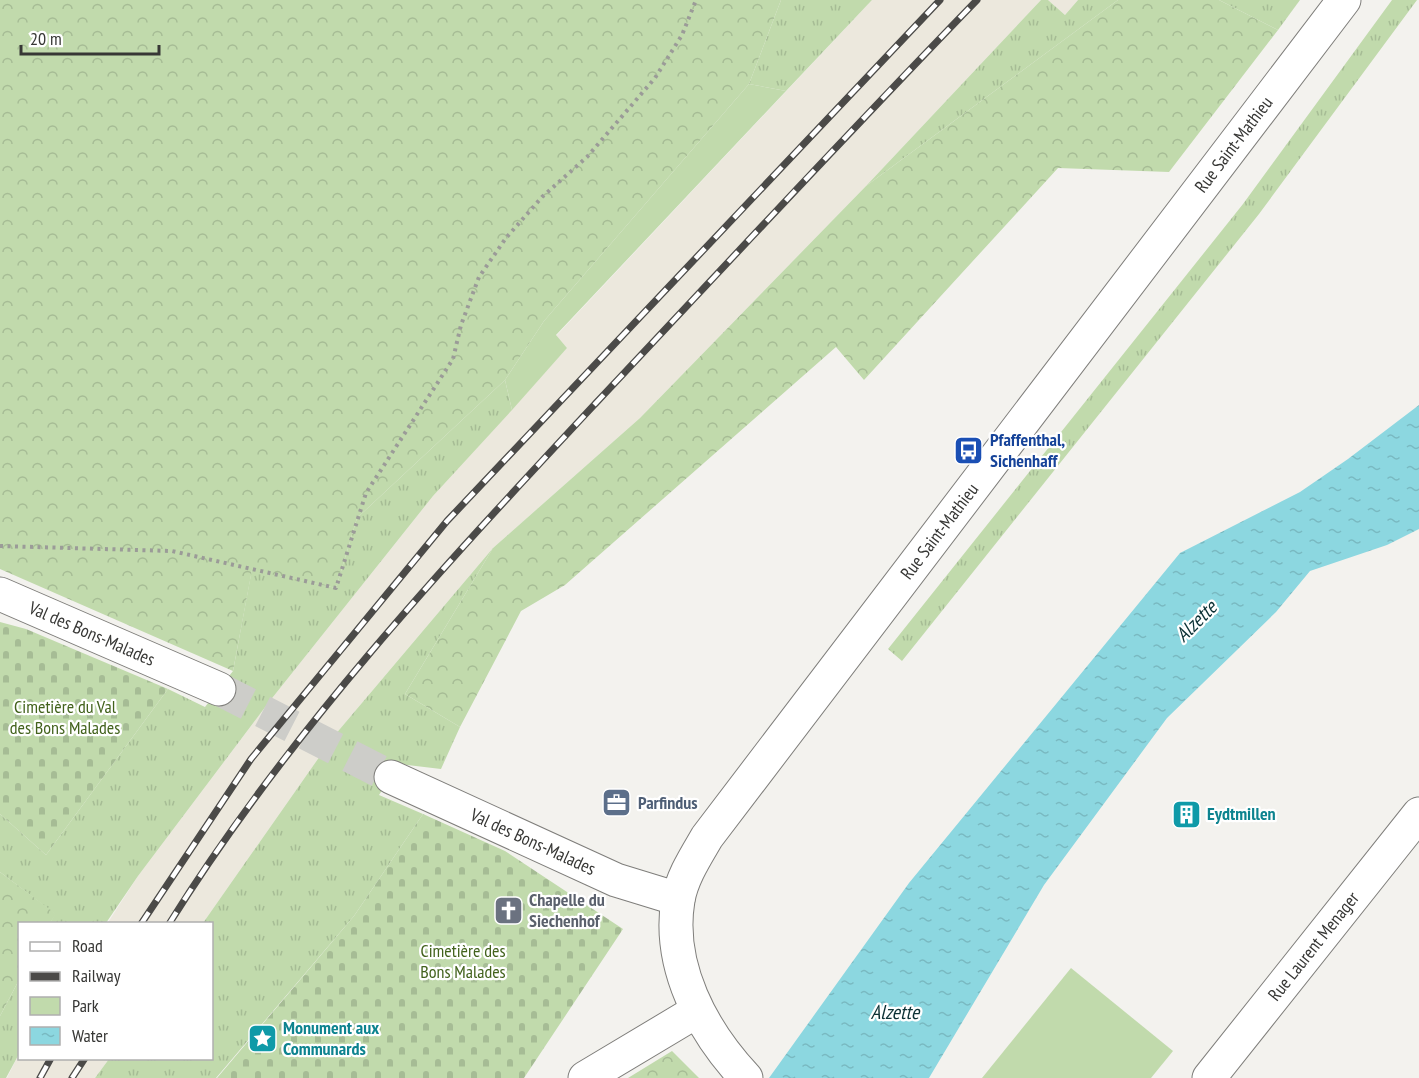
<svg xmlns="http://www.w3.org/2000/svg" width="1419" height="1078" font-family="'PT Sans Narrow',sans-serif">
  <defs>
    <pattern id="grass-tufts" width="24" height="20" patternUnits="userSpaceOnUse" patternTransform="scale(1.5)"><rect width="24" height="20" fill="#c1daac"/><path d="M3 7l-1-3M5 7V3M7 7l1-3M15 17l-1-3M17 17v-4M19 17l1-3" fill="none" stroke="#a6bc95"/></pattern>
    <pattern id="forest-crowns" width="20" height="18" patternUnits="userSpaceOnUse" patternTransform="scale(1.5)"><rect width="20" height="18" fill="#c1daac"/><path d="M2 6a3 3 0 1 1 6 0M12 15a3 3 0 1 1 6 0" fill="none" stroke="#a6bc95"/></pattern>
    <pattern id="cemetery-stones" width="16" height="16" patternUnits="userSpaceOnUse" patternTransform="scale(1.5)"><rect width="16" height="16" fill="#c1daac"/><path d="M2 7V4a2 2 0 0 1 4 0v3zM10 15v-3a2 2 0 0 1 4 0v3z" fill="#a6bc95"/></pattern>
    <pattern id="water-ripples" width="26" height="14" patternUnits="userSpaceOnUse" patternTransform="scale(1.5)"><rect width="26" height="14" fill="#8cd7e0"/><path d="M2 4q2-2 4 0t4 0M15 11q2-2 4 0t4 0" fill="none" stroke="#79b9c1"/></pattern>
  </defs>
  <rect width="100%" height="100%" fill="#f3f2ee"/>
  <g fill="#ece8dd">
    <path d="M 872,0 L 1041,0 L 866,186 L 640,418 L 493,548 L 334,736 L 203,923 L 107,924 L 138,876 L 269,702 L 433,496 L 567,348 L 556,336 Z"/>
    <path d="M 1048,0 L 1078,0 L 1065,15 Z"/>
    <path d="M 19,1054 L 20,1058 L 109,1059 L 95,1078 L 7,1078 Z"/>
  </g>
  <g fill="url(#grass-tufts)">
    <path d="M 781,0 L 872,0 L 786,91 L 749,84 Z"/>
    <path d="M 1041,0 L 1048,0 L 1065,15 L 1078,0 L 1118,0 L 866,186 Z"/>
    <path d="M 1219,0 L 1300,0 L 1278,30 Z"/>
    <path d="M 1392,0 L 1417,0 L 1259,214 L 902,661 L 888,649 L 1243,204 Z"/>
    <path d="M 505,380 L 512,410 L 433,496 L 269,702 L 138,876 L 106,923 L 50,923 L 55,914 L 0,872 L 0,814 L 46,855 L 168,689 L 205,707 L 233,671 L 252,569 L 336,588 L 357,518 Z"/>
    <path d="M 493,548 L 405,694 L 460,727 L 441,769 L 399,764 L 379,795 L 423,814 L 354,916 L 216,1078 L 95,1078 L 109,1059 L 212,1058 L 212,924 L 203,923 L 334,736 Z"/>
    <path d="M 19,980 L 19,1054 L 6,1078 L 0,1078 L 0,1016 Z"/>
  </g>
  <g fill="url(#forest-crowns)">
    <path d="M 0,0 L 781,0 L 749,84 L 544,321 L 505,380 L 357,518 L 336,588 L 252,570 L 233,671 L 0,569 Z"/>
    <path d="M 1118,0 L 1219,0 L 1278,30 L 1169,172 L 1058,168 L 864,380 L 836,347 L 565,585 L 521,611 L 460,727 L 405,694 L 493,548 L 640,418 L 866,186 Z"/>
    <path d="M 0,872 L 56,914 L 50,923 L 20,924 L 19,980 L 0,1016 Z"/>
    <path d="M 672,1051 L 699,1078 L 628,1078 Z"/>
  </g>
  <g fill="url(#cemetery-stones)">
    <path d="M 0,622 L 26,629 L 168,689 L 46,855 L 0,814 Z"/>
    <path d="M 423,814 L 505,851 L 623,929 L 524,1078 L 217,1078 L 354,916 Z"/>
  </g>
  <g fill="#c1daac">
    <path d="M 749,84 L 786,91 L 556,335 L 567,348 L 512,410 L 505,380 L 544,321 Z"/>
    <path d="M 1071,968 L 1173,1051 L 1151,1078 L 982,1078 Z"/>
  </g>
  <path fill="url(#water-ripples)" d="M 1419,405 L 1419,529 L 1387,545 L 1310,571 L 1276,612 L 1167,718 L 1044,885 L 929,1078 L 769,1078 L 909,883 L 1180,553 L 1300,492 L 1348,459 Z"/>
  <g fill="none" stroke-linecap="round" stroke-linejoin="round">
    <path stroke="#cdcdc9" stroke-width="33" stroke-dasharray="33 16" stroke-linecap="butt" d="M 219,689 L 391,777"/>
    <defs>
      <g id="minor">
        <path id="s1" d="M 0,594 L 219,689"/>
        <path id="s2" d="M 391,777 L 616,880 L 678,899"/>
        <path d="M 585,1078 L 697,1011"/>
        <path id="s3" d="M 1209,1078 L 1419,814"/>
      </g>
      <g id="major">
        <path id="s4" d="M 746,1078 C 702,1031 667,966 678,900 C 682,877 696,856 707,837 L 1344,0"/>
      </g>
    </defs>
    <use href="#minor" stroke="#7f7e7b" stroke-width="35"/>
    <use href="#major" stroke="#7f7e7b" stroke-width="35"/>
    <path stroke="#9b9b98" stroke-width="4" stroke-dasharray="3 4.5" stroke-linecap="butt" d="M 0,546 L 172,551 L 336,588 L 366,493 L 453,359 L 461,325 L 479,277 L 506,238 L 542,197 L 587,157 L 655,78 L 682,35 L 696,0"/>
    <use href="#minor" stroke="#fff" stroke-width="33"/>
    <use href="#major" stroke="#fff" stroke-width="33"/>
    <defs>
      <g id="rail">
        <path d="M 141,924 L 251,759 L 447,521 L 940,0"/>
        <path d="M 169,924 C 288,733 443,567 595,404 C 722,269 848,133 977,0"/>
        <path d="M 40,1078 L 51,1058"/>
        <path d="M 72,1078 L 85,1058"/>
      </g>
    </defs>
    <use href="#rail" stroke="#4b4a48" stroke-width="7"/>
    <use href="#rail" stroke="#fff" stroke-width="4.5" stroke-dasharray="14" stroke-linecap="butt"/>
  </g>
  <defs>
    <symbol id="bus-square" viewBox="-11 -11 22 22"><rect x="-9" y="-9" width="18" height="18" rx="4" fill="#1a4fb4" stroke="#fff"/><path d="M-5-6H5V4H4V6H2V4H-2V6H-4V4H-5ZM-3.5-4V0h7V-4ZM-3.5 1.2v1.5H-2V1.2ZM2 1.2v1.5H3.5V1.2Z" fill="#fff"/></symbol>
    <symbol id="office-square" viewBox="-11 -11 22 22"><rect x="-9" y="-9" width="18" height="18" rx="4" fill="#5c6f8a" stroke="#fff"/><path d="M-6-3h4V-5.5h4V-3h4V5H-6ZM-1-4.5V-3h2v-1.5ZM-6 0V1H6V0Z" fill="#fff"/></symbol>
    <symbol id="building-square" viewBox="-11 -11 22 22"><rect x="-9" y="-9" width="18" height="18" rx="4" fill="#0f9aa8" stroke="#fff"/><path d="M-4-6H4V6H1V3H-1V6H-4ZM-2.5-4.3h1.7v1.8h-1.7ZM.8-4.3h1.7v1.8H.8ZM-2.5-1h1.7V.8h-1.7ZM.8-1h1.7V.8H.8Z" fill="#fff"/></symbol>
    <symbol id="church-square" viewBox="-11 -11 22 22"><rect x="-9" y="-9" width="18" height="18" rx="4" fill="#6b7280" stroke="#fff"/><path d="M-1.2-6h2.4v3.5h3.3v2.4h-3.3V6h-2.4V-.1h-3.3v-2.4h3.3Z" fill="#fff"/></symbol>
    <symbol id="sight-square" viewBox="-11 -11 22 22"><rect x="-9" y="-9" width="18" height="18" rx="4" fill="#0f9aa8" stroke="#fff"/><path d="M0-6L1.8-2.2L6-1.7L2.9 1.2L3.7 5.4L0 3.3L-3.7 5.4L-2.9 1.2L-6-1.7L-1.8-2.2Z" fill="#fff"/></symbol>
  </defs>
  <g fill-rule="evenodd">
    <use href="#bus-square" x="952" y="434" width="33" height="33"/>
    <use href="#office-square" x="600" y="786" width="33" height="33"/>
    <use href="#building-square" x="1170" y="798" width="33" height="33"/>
    <use href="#church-square" x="492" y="894" width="33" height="33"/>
    <use href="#sight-square" x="246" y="1022" width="33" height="33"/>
  </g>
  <g text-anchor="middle" stroke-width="4.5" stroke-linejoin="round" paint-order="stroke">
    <g font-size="18" fill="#373735" stroke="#fff">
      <text dy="6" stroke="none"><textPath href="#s4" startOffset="1137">Rue Saint-Mathieu</textPath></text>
      <text dy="6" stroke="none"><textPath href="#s4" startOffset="651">Rue Saint-Mathieu</textPath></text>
      <text dy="6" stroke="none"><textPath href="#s1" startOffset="100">Val des Bons-Malades</textPath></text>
      <text dy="6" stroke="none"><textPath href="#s2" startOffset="156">Val des Bons-Malades</textPath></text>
      <text dy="6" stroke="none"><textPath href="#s3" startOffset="168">Rue Laurent Menager</textPath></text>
    </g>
    <g font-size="18" font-weight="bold" fill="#164399" stroke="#fff" text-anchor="start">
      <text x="990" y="446">Pfaffenthal,<tspan x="990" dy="21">Sichenhaff</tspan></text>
    </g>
    <g font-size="18" fill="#42621c" stroke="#fff">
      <text x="65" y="713">Cimetière du Val<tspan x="65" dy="21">des Bons Malades</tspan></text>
      <text x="463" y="957">Cimetière des<tspan x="463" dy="21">Bons Malades</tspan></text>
    </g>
    <g font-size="18" font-weight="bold" fill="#4e5e75" stroke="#fff" text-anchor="start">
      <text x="638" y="809">Parfindus</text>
    </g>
    <g font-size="18" font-weight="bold" fill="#0d838f" stroke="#fff" text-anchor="start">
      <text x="1207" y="820">Eydtmillen</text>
      <text x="283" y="1034">Monument aux<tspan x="283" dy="21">Communards</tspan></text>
    </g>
    <g font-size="18" font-weight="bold" fill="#5b616d" stroke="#fff" text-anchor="start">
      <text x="529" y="906">Chapelle du<tspan x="529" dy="21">Siechenhof</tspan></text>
    </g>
    <g font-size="20" font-style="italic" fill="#0c3135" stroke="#fff">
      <text transform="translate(1196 621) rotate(-45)" y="7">Alzette</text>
      <text x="895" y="1019">Alzette</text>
    </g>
  </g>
  <rect x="18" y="922" width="195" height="138" fill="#ffffff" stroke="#afafae" stroke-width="1.5"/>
  <rect x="30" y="942" width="30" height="9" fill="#ffffff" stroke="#afafae" stroke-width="1.5"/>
  <text x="72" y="952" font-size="18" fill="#373735">Road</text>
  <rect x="30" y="972" width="30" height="9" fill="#4b4a48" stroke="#afafae" stroke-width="1.5"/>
  <text x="72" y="982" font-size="18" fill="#373735">Railway</text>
  <rect x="30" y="997" width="30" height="18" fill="#c1daac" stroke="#afafae" stroke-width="1.5"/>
  <text x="72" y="1012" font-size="18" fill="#373735">Park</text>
  <rect x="30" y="1027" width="30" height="18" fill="url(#water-ripples)" stroke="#afafae" stroke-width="1.5"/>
  <text x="72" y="1042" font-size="18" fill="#373735">Water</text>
  <path d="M21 45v9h138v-9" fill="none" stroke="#373735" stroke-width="3"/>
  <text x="30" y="45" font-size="18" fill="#373735" stroke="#ffffff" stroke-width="4.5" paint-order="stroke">20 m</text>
</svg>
